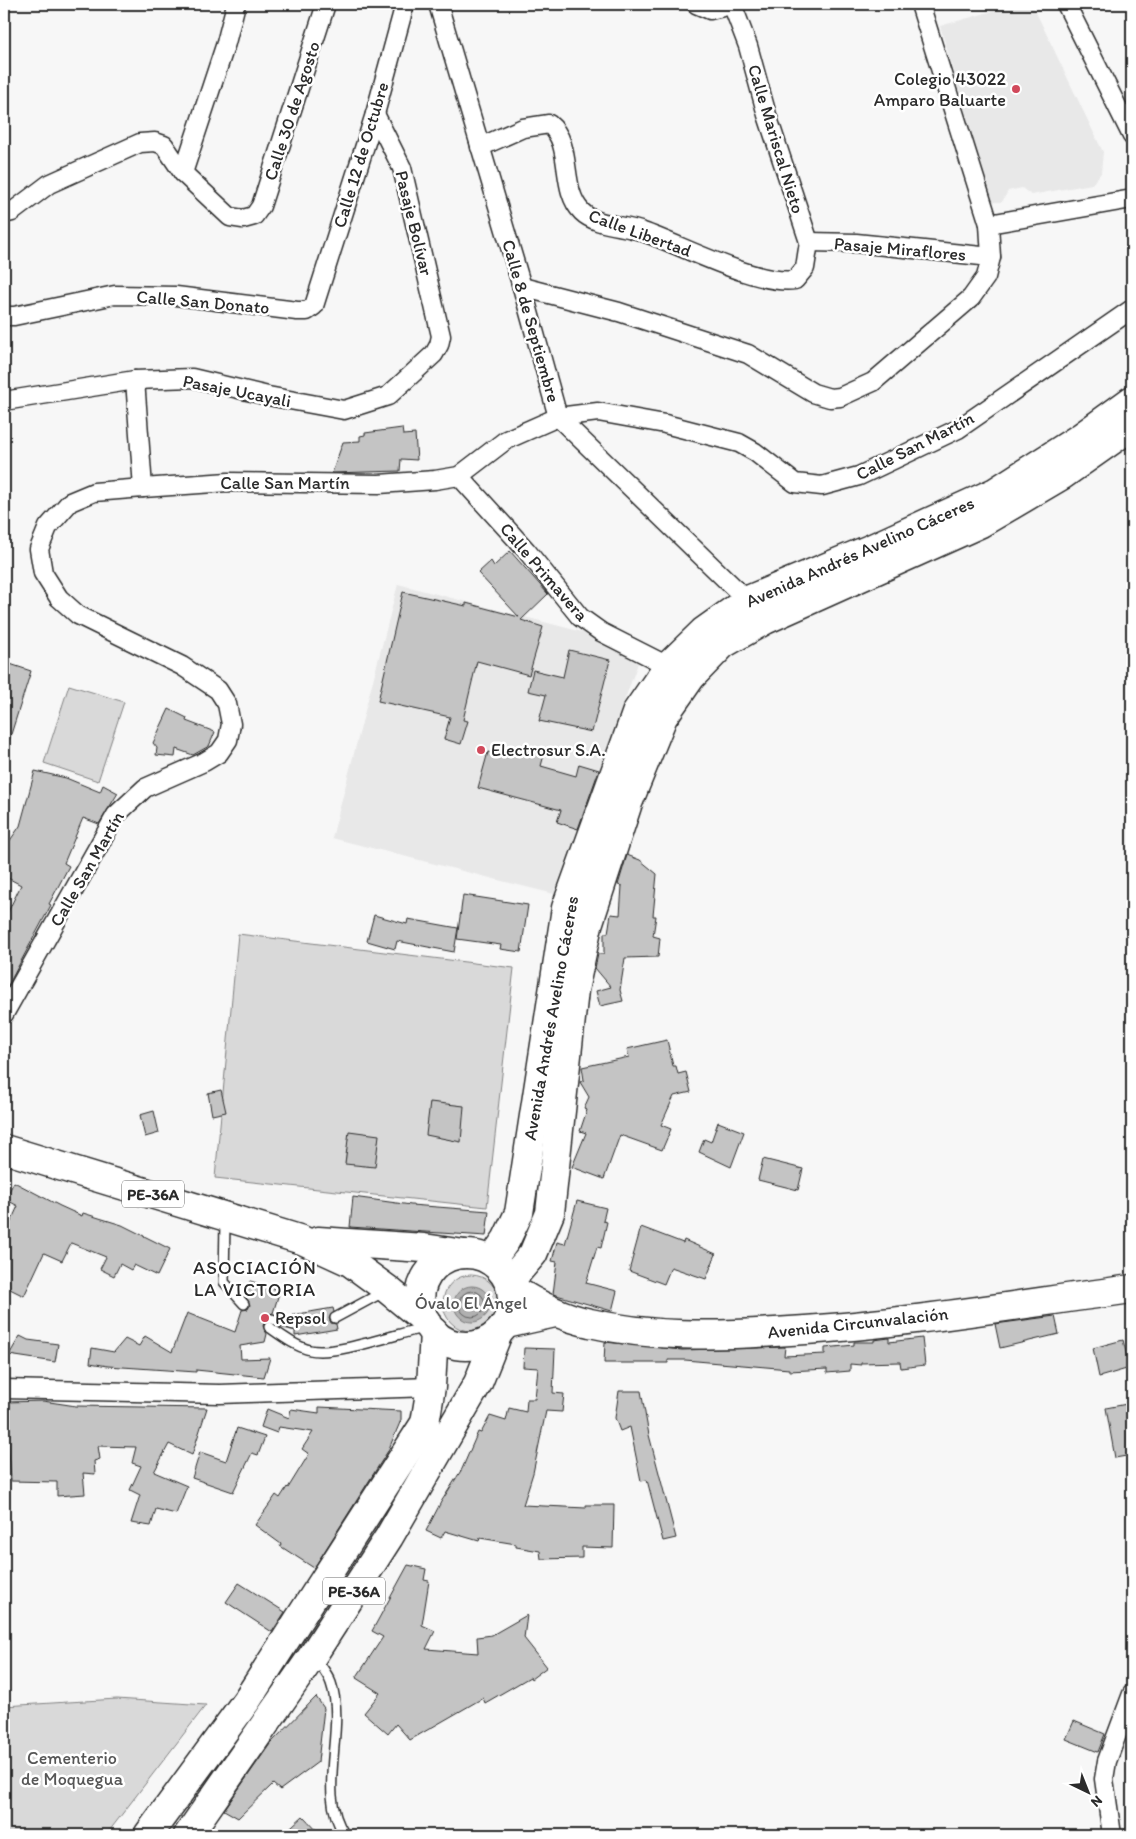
<svg xmlns="http://www.w3.org/2000/svg" width="1136" height="1839" font-family="Itim,sans-serif">
  <rect width="100%" height="100%" fill="#f7f7f7"/>
  <filter id="ink" filterUnits="userSpaceOnUse"><feTurbulence type="fractalNoise" baseFrequency=".02" numOctaves="2"/><feDisplacementMap in="SourceGraphic" scale="10" xChannelSelector="R" yChannelSelector="G"/><feConvolveMatrix kernelMatrix="1 2 1 2 8 2 1 2 1" color-interpolation-filters="sRGB"/></filter>
  <g filter="url(#ink)">
    <g fill="#e8e8e8">
      <path d="M 1018,4 L 1032,4 L 1103,152 L 1101,173 L 1092,184 L 1031,195 L 1022,188 L 1008,191 L 1002,202 L 991,202 L 940,26 Z"/>
      <path d="M 398,584 L 590,634 L 638,663 L 554,894 L 332,838 Z"/>
    </g>
    <g fill="#d9d9d9" stroke="#828282">
      <path d="M 69,685 L 124,702 L 98,781 L 44,763 Z"/>
      <path d="M 238,934 L 514,968 L 487,1207 L 215,1178 Z"/>
      <circle cx="471" cy="1303" r="28"/>
      <path d="M 117,1699 L 206,1705 L 106,1835 L 4,1835 L 4,1706 Z"/>
    </g>
    <circle fill="#b0b0b0" stroke="#7b7b7b" cx="472" cy="1304" r="18"/>
    <g fill="none" stroke-linecap="round" stroke-linejoin="round">
      <circle stroke="#606060" stroke-width="1" cx="472" cy="1304" r="13"/>
    </g>
    <g fill="#c4c4c4" stroke="#2b2b2b">
      <path d="M 402,428 L 403,435 L 415,434 L 417,460 L 401,459 L 400,471 L 332,473 L 343,442 L 360,441 L 360,436 L 365,435 L 365,433 Z"/>
      <path d="M 510,551 L 548,594 L 521,620 L 543,627 L 529,675 L 477,661 L 463,720 L 468,721 L 461,744 L 444,739 L 450,717 L 378,701 L 403,592 L 466,606 L 466,603 L 519,617 L 478,573 L 491,561 L 494,566 Z"/>
      <path d="M 569,650 L 610,660 L 592,732 L 539,721 L 546,695 L 528,691 L 533,670 L 563,677 Z"/>
      <path d="M 4,662 L 31,671 L 7,747 L 4,747 Z"/>
      <path d="M 169,709 L 187,718 L 186,721 L 215,732 L 209,746 L 193,755 L 176,749 L 175,757 L 156,755 L 157,748 L 153,743 Z"/>
      <path d="M 511,746 L 544,755 L 541,766 L 576,776 L 579,764 L 599,770 L 578,829 L 557,822 L 561,810 L 478,788 L 488,752 L 508,757 Z"/>
      <path d="M 35,771 L 66,778 L 100,792 L 103,785 L 118,793 L 99,824 L 83,818 L 64,863 L 69,866 L 49,904 L 51,905 L 4,993 L 4,920 L 21,885 L 4,876 L 4,849 L 20,826 Z"/>
      <path d="M 627,855 L 640,860 L 657,874 L 653,916 L 656,916 L 653,936 L 660,938 L 658,957 L 625,958 L 620,990 L 623,1001 L 600,1006 L 596,991 L 611,987 L 595,968 L 598,954 L 604,954 L 604,933 L 608,933 L 611,914 L 620,915 L 622,886 L 618,885 Z"/>
      <path d="M 463,895 L 528,905 L 521,952 L 500,949 L 501,945 L 457,939 Z"/>
      <path d="M 374,915 L 407,924 L 408,919 L 458,928 L 454,952 L 397,941 L 395,949 L 367,941 Z"/>
      <path d="M 667,1040 L 673,1066 L 676,1066 L 678,1074 L 686,1072 L 691,1092 L 674,1096 L 661,1125 L 671,1129 L 662,1150 L 620,1135 L 604,1179 L 572,1167 L 586,1133 L 580,1131 L 587,1110 L 584,1108 L 589,1097 L 580,1082 L 584,1080 L 582,1067 L 629,1057 L 627,1049 Z"/>
      <path d="M 221,1090 L 226,1112 L 212,1115 L 208,1093 Z"/>
      <path d="M 430,1102 L 464,1106 L 461,1142 L 426,1135 Z"/>
      <path d="M 154,1111 L 159,1133 L 145,1137 L 140,1115 Z"/>
      <path d="M 718,1122 L 744,1132 L 731,1167 L 699,1152 L 704,1139 L 711,1142 Z"/>
      <path d="M 349,1131 L 379,1135 L 375,1167 L 345,1164 Z"/>
      <path d="M 763,1159 L 803,1169 L 798,1190 L 758,1180 Z"/>
      <path d="M 14,1182 L 60,1206 L 82,1216 L 83,1213 L 122,1225 L 170,1249 L 157,1276 L 134,1265 L 131,1270 L 120,1264 L 114,1276 L 100,1269 L 106,1257 L 71,1243 L 62,1261 L 44,1253 L 24,1296 L 4,1286 L 4,1237 L 18,1206 L 5,1199 Z"/>
      <path d="M 353,1197 L 411,1205 L 489,1211 L 486,1236 L 350,1227 Z"/>
      <path d="M 577,1201 L 606,1208 L 603,1221 L 607,1222 L 601,1248 L 597,1247 L 586,1283 L 617,1291 L 612,1311 L 553,1294 L 557,1262 L 552,1261 L 557,1242 L 565,1244 Z"/>
      <path d="M 641,1227 L 683,1243 L 684,1240 L 716,1254 L 706,1279 L 671,1267 L 664,1284 L 629,1271 Z"/>
      <path d="M 250,1281 L 280,1290 L 273,1313 L 267,1315 L 263,1326 L 267,1334 L 265,1342 L 240,1346 L 241,1359 L 270,1358 L 264,1377 L 196,1370 L 196,1372 L 108,1366 L 90,1363 L 92,1348 L 114,1352 L 125,1339 L 139,1346 L 145,1336 L 172,1352 L 187,1313 L 235,1332 L 242,1310 L 248,1309 L 250,1305 L 246,1297 Z"/>
      <path d="M 333,1308 L 334,1312 L 329,1318 L 331,1323 L 336,1324 L 337,1329 L 295,1336 L 295,1331 L 299,1329 L 300,1324 L 292,1315 Z"/>
      <path d="M 1055,1316 L 1059,1334 L 1000,1348 L 995,1324 Z"/>
      <path d="M 20,1336 L 28,1340 L 58,1344 L 55,1362 L 9,1355 Z"/>
      <path d="M 889,1338 L 889,1342 L 922,1338 L 925,1365 L 901,1368 L 900,1362 L 861,1363 L 861,1365 L 850,1364 L 850,1371 L 827,1373 L 827,1369 L 789,1371 L 789,1369 L 685,1360 L 668,1360 L 668,1363 L 604,1363 L 605,1342 L 682,1350 L 785,1347 L 784,1356 L 825,1354 L 825,1348 L 854,1345 L 854,1342 L 874,1342 L 874,1340 Z"/>
      <path d="M 1123,1340 L 1130,1368 L 1099,1377 L 1093,1348 Z"/>
      <path d="M 524,1348 L 555,1349 L 553,1393 L 564,1394 L 562,1412 L 546,1411 L 533,1473 L 523,1505 L 586,1508 L 586,1505 L 614,1505 L 613,1548 L 582,1547 L 582,1558 L 541,1559 L 540,1551 L 516,1547 L 516,1544 L 480,1538 L 479,1541 L 445,1531 L 441,1538 L 426,1531 L 441,1502 L 462,1469 L 478,1432 L 481,1433 L 490,1416 L 506,1421 L 509,1408 L 526,1412 L 527,1399 L 535,1399 L 538,1368 L 523,1367 Z"/>
      <path d="M 619,1391 L 641,1391 L 649,1435 L 676,1538 L 663,1541 L 647,1480 L 641,1481 L 630,1427 L 620,1431 L 615,1418 Z"/>
      <path d="M 43,1401 L 76,1406 L 207,1408 L 192,1455 L 169,1444 L 154,1472 L 187,1486 L 176,1514 L 156,1509 L 151,1526 L 131,1523 L 140,1495 L 130,1490 L 141,1466 L 132,1463 L 136,1447 L 98,1446 L 100,1459 L 94,1461 L 95,1474 L 83,1473 L 85,1494 L 57,1496 L 57,1482 L 11,1481 L 6,1402 Z"/>
      <path d="M 1132,1403 L 1132,1455 L 1115,1458 L 1106,1408 Z"/>
      <path d="M 319,1407 L 401,1411 L 401,1420 L 388,1451 L 314,1568 L 280,1546 L 281,1544 L 255,1525 L 276,1495 L 280,1498 L 287,1487 L 288,1488 L 309,1454 L 302,1449 L 313,1432 L 279,1427 L 277,1433 L 261,1427 L 267,1409 L 289,1418 L 291,1409 L 319,1413 Z"/>
      <path d="M 237,1428 L 265,1437 L 258,1455 L 252,1453 L 233,1492 L 192,1478 L 200,1452 L 226,1461 Z"/>
      <path d="M 408,1565 L 426,1569 L 424,1580 L 429,1581 L 422,1625 L 435,1631 L 426,1649 L 478,1653 L 477,1637 L 492,1635 L 527,1615 L 524,1638 L 547,1667 L 531,1679 L 530,1677 L 485,1703 L 483,1698 L 410,1740 L 396,1724 L 388,1734 L 364,1713 L 380,1693 L 356,1678 L 383,1637 L 372,1631 Z"/>
      <path d="M 239,1583 L 285,1612 L 272,1632 L 226,1602 Z"/>
      <path d="M 316,1697 L 324,1708 L 318,1762 L 280,1790 L 273,1784 L 238,1818 L 224,1810 L 270,1744 Z"/>
      <path d="M 1074,1721 L 1105,1734 L 1098,1752 L 1066,1739 Z"/>
      <path d="M 303,1816 L 321,1835 L 282,1835 Z"/>
    </g>
    <g fill="none" stroke-linecap="round" stroke-linejoin="round">
      <defs>
        <g id="service">
          <path d="M 225,1221 L 224,1282 L 244,1304"/>
          <path d="M 335,1318 L 385,1291"/>
          <path d="M 272,1319 L 294,1325"/>
          <path d="M 269,1327 C 282,1336 295,1346 310,1350 C 335,1356 399,1333 427,1327"/>
          <path d="M 315,1657 C 320,1665 328,1674 331,1683 C 347,1729 315,1793 345,1835"/>
        </g>
        <g id="minor">
          <path d="M 438,4 L 522,287 L 558,417 L 753,606"/>
          <path d="M 696,4 L 710,10 L 736,4"/>
          <path d="M 1066,4 L 1132,136"/>
          <path d="M 480,147 L 523,128 L 549,124 C 574,144 559,189 582,212 C 596,226 625,225 643,232 C 681,245 758,286 795,280 L 805,268 L 809,242 L 767,115 L 748,46 L 732,4"/>
          <path d="M 183,173 L 226,43 L 236,4"/>
          <path d="M 4,214 L 12,212 L 49,184 L 140,143 L 155,142 L 164,145 L 183,173 L 230,217 L 243,219 L 254,216 L 261,206 L 326,4"/>
          <path d="M 989,224 L 1132,199"/>
          <path d="M 809,242 L 856,243 L 991,257"/>
          <path d="M 522,287 L 619,312 L 748,354 L 813,393 L 830,398 L 840,397 L 873,382 L 971,298 L 986,277 L 991,257 L 989,224 L 920,4"/>
          <path d="M 4,316 L 14,316 L 115,295 L 176,296 L 297,311 L 307,311 L 314,306 L 375,114 L 405,4"/>
          <path d="M 135,380 L 143,488"/>
          <path d="M 4,401 L 135,380 L 192,378 L 268,396 L 344,410 L 388,396 L 434,354 L 439,345 L 441,336 L 402,168 L 375,114"/>
          <path d="M 459,476 L 526,550 L 580,617 L 601,632 L 668,666"/>
          <path d="M 4,1014 L 116,815 L 145,788 L 204,762 L 219,753 L 228,740 L 231,724 L 227,704 L 218,690 L 182,666 L 78,615 L 59,598 L 43,573 L 39,549 L 48,527 L 70,502 L 94,492 L 143,488 L 228,482 L 379,484 L 435,480 L 459,476 L 506,440 L 558,417 L 598,412 L 665,424 L 739,443 L 755,452 L 795,483 L 822,486 L 859,476 L 958,429 L 1132,309"/>
          <path d="M 4,1389 L 220,1394 L 431,1387"/>
          <path d="M 1112,1835 L 1104,1779 L 1107,1761 L 1132,1694"/>
        </g>
        <g id="primary">
          <path d="M 491,1261 L 506,1240 L 519,1213 L 566,908 L 637,711 L 668,666 L 703,632 L 748,600 L 870,549 L 995,492 L 1081,437 L 1132,400"/>
          <path d="M 509,1282 L 533,1254 L 550,1213 L 574,990 L 588,925 L 628,803 L 663,717 L 691,677 L 723,644 L 765,620 L 981,523 L 1061,476 L 1132,426"/>
          <path d="M 511,1288 C 536,1304 561,1317 590,1323 C 650,1337 714,1336 775,1332 C 894,1326 1013,1305 1132,1289"/>
          <path d="M 506,1324 L 555,1313"/>
        </g>
        <g id="trunk">
          <path d="M 4,1149 L 302,1240 L 350,1262 L 387,1289 L 426,1321"/>
          <path d="M 318,1241 L 424,1248 L 464,1254"/>
          <circle cx="466" cy="1300" r="46"/>
          <path d="M 148,1835 L 247,1700 L 425,1423 L 431,1387 L 434,1332"/>
          <path d="M 188,1835 L 313,1655 L 389,1537 L 478,1383 L 498,1333"/>
        </g>
      </defs>
      <use href="#service" stroke="#2b2b2b" stroke-width="12"/>
      <use href="#minor" stroke="#2b2b2b" stroke-width="21"/>
      <use href="#primary" stroke="#2b2b2b" stroke-width="31"/>
      <use href="#trunk" stroke="#2b2b2b" stroke-width="31"/>
      <use href="#service" stroke="#fff" stroke-width="9"/>
      <use href="#minor" stroke="#fff" stroke-width="18"/>
      <use href="#primary" stroke="#fff" stroke-width="28"/>
      <use href="#trunk" stroke="#fff" stroke-width="28"/>
    </g>
  </g>
  <g fill="#d1495b" stroke="#fff" stroke-width="2">
    <circle cx="1016" cy="89" r="5"/>
    <circle cx="481" cy="750" r="5"/>
    <circle cx="265" cy="1318" r="5"/>
  </g>
  <g text-anchor="middle" stroke-width="5" stroke-linejoin="round" paint-order="stroke">
    <g fill="#fff" stroke="#6b6b6b" stroke-width="1">
      <rect x="122" y="1180.5" width="62" height="27" rx="4"/>
      <rect x="323" y="1577.5" width="62" height="27" rx="4"/>
    </g>
    <g font-size="16" font-weight="bold" fill="#2b2b2b">
      <text x="153" y="1200">PE-36A</text>
      <text x="354" y="1597">PE-36A</text>
    </g>
    <g font-size="18" fill="#2b2b2b" stroke="#fff" text-anchor="start">
      <text x="1006" y="85" text-anchor="end">Colegio 43022<tspan x="1006" dy="21">Amparo Baluarte</tspan></text>
      <text x="491" y="756">Electrosur S.A.</text>
      <text x="275" y="1324">Repsol</text>
    </g>
    <g font-size="18" fill="#2b2b2b" stroke="#fff">
      <text transform="translate(292 111) rotate(-72)" y="6">Calle 30 de Agosto</text>
      <text transform="translate(776 139) rotate(73)" y="6">Calle Mariscal Nieto</text>
      <text transform="translate(361 155) rotate(-73)" y="6">Calle 12 de Octubre</text>
      <text transform="translate(414 223) rotate(76)" y="6">Pasaje Bolívar</text>
      <text transform="translate(640 233) rotate(20)" y="6">Calle Libertad</text>
      <text transform="translate(900 249) rotate(5)" y="6">Pasaje Miraflores</text>
      <text transform="translate(203 302) rotate(5)" y="6">Calle San Donato</text>
      <text transform="translate(531 321) rotate(74)" y="6">Calle 8 de Septiembre</text>
      <text transform="translate(237 391) rotate(11)" y="6">Pasaje Ucayali</text>
      <text transform="translate(915 446) rotate(-27)" y="6">Calle San Martín</text>
      <text x="285" y="489">Calle San Martín</text>
      <text transform="translate(860 552) rotate(-24)" y="6">Avenida Andrés Avelino Cáceres</text>
      <text transform="translate(544 572) rotate(49)" y="6">Calle Primavera</text>
      <text transform="translate(87 869) rotate(-60)" y="6">Calle San Martín</text>
      <text transform="translate(551 1018) rotate(-80)" y="6">Avenida Andrés Avelino Cáceres</text>
      <text transform="translate(858 1323) rotate(-6)" y="6">Avenida Circunvalación</text>
    </g>
    <g font-size="18" fill="#565656" stroke="#fff">
      <text x="471" y="1309">Óvalo El Ángel</text>
      <text x="72" y="1764">Cementerio<tspan x="72" dy="21">de Moquegua</tspan></text>
    </g>
    <g font-size="19" letter-spacing="1" fill="#2b2b2b" stroke="#fff">
      <text x="255" y="1274">ASOCIACIÓN<tspan x="255" dy="22">LA VICTORIA</tspan></text>
    </g>
  </g>
  <rect width="1136" height="1839" fill="none" stroke="#fff" stroke-width="20"/>
  <rect x="10" y="10" width="1116" height="1819" fill="none" stroke="#2b2b2b" stroke-width="2" filter="url(#ink)"/>
  <g transform="translate(1088 1792) rotate(137)" stroke="#ffffff" stroke-width="4" paint-order="stroke">
  <path d="M0-4L9 19L0 12L-9 19Z" fill="#2b2b2b"/>
  <text y="-8" font-size="14" font-weight="bold" text-anchor="middle" fill="#2b2b2b">N</text>
  </g>
</svg>
